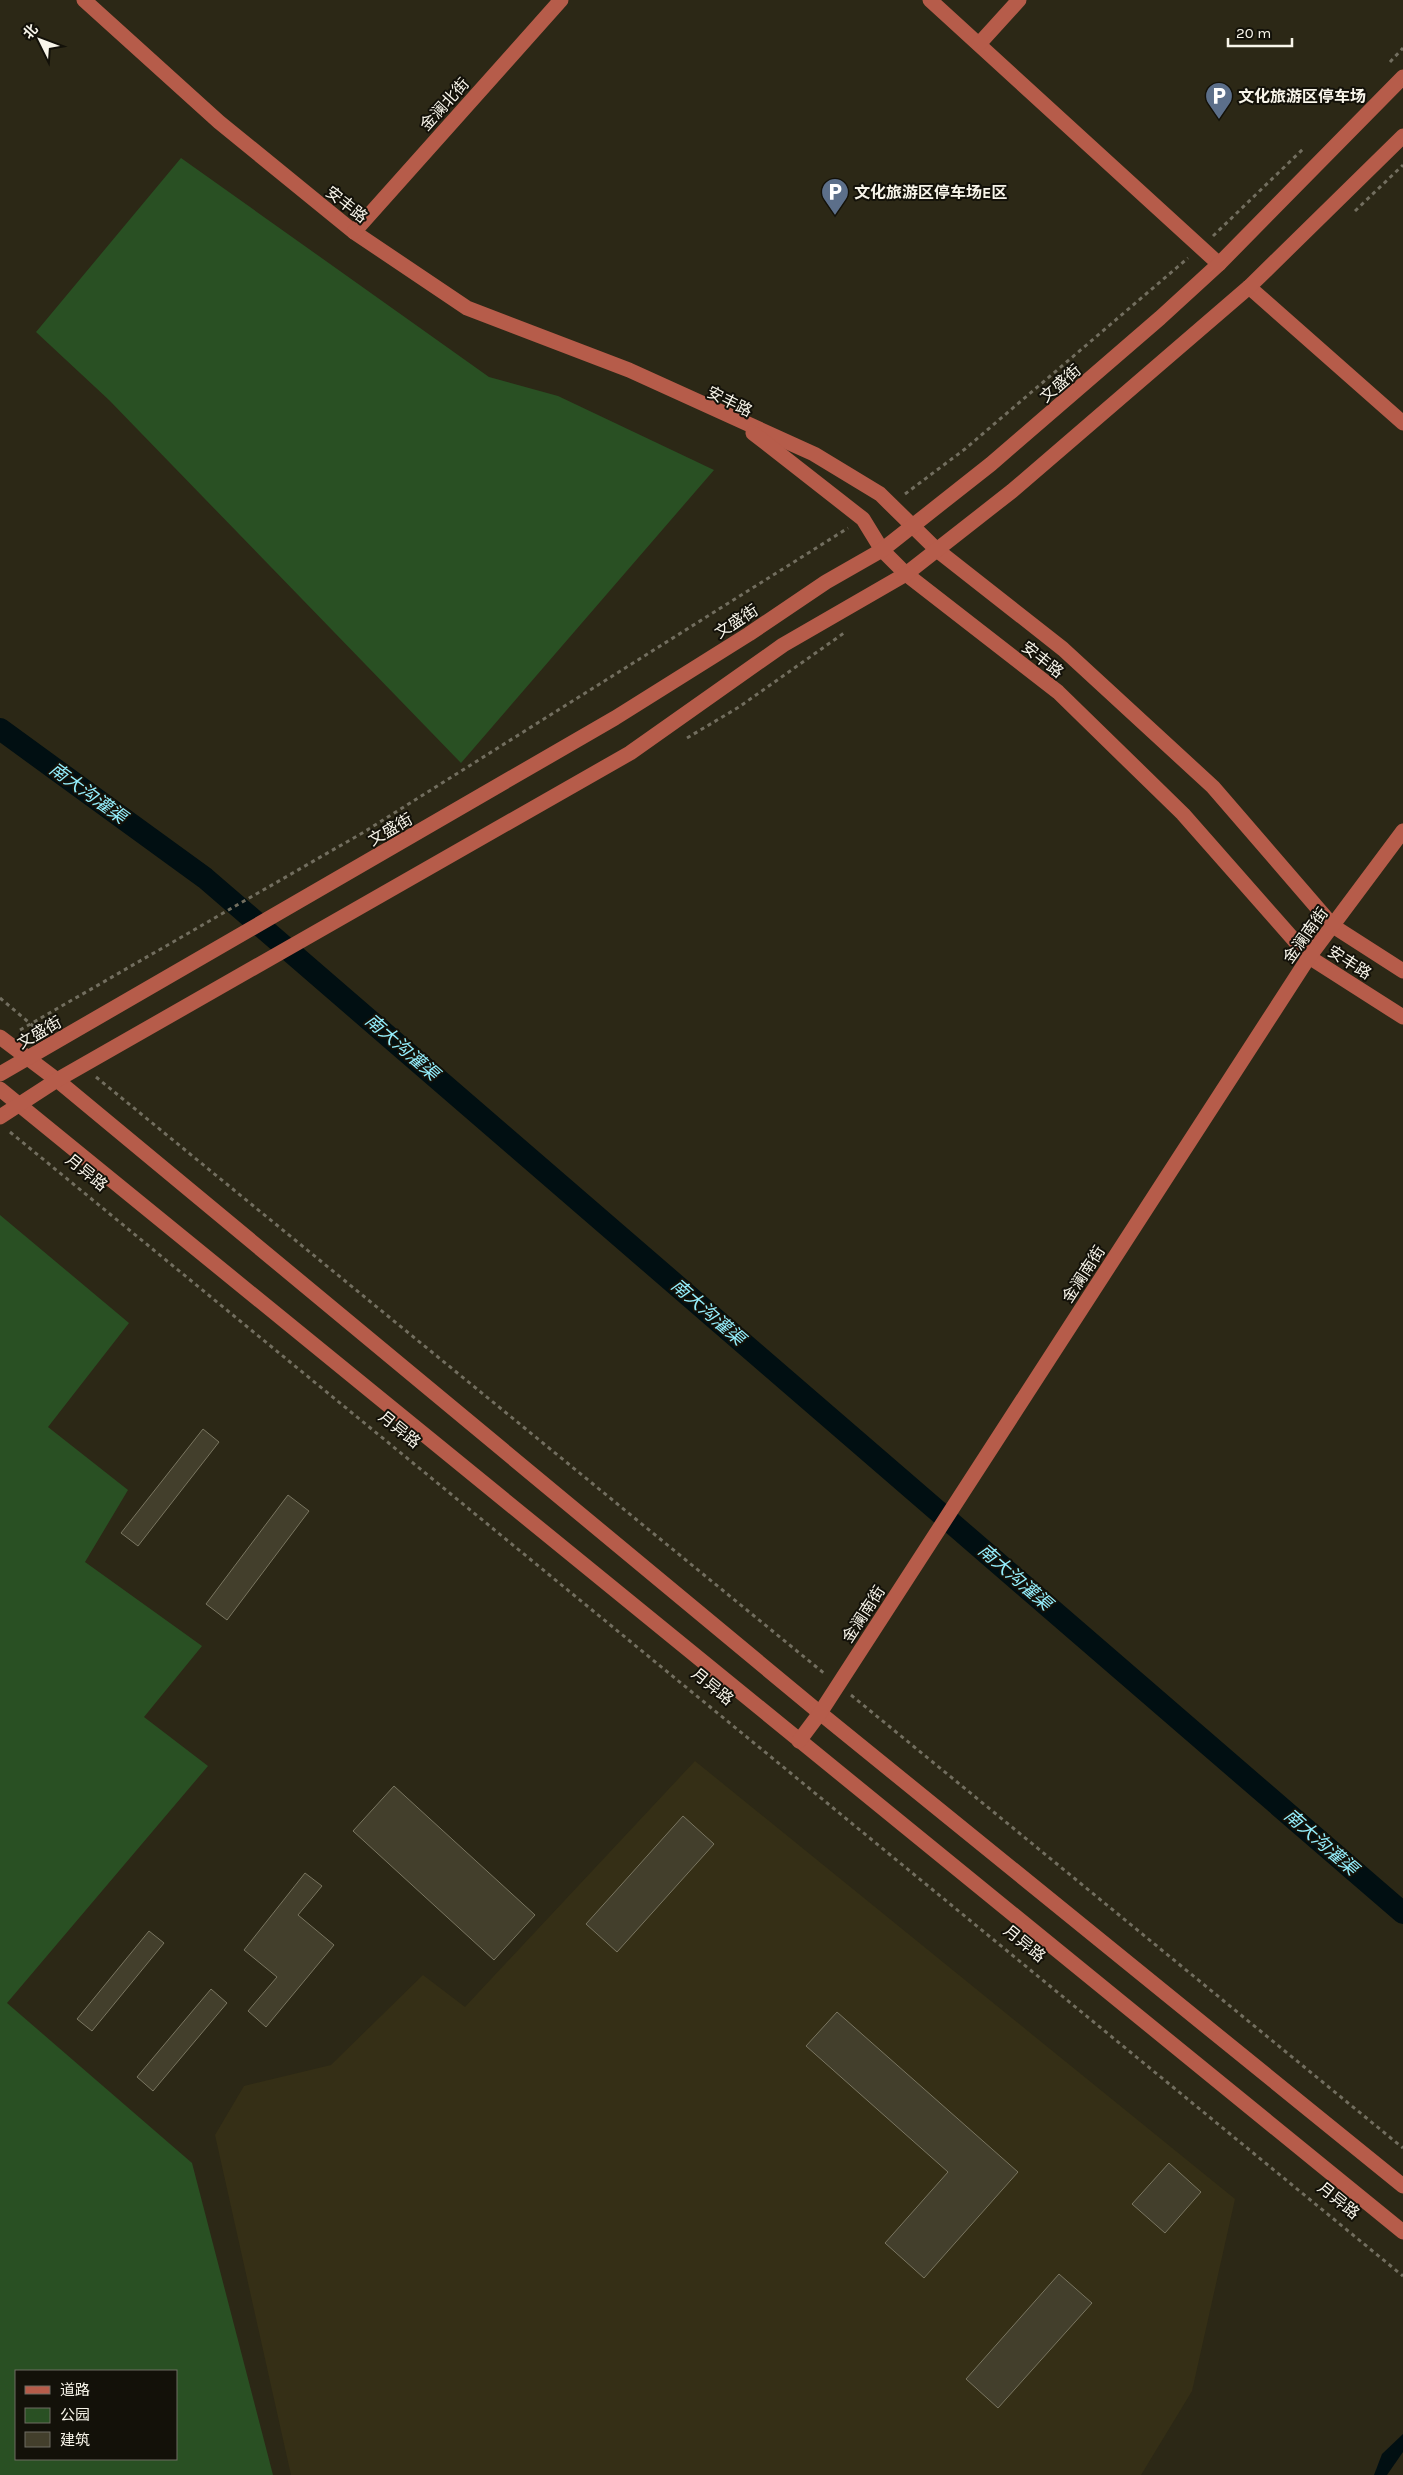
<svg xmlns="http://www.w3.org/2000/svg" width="1403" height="2475" font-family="Karla,'Noto Sans SC',sans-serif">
  <rect width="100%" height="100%" fill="#2c2816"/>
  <path fill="#352f16" d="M 695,1761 L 1235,2199 L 1192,2391 L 1141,2475 L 291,2475 L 215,2135 L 244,2086 L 331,2065 L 423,1975 L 465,2007 Z"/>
  <g fill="#295023" fill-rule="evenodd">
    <path d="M 181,158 L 489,377 L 558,396 L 714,470 L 461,763 L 109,400 L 36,332 Z"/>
    <path d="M 0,1215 L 129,1323 L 48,1427 L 128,1490 L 85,1562 L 202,1646 L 144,1717 L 208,1766 L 7,2003 L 192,2163 L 273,2475 L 0,2475 ZM 176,2371 L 176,2459 L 16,2459 L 16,2371 Z"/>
  </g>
  <path fill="#010f12" d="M 1403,2434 L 1403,2452 L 1387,2475 L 1374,2475 L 1382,2454 Z"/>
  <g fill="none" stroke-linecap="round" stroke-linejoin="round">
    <path stroke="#010f12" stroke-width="22" d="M 0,729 L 205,878 L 1403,1913"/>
  </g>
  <g fill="#433f2c" stroke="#7a7661">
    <path d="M 203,1429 L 219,1442 L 138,1546 L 121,1533 Z"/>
    <path d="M 288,1495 L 309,1511 L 227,1620 L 206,1604 Z"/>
    <path d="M 394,1786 L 535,1915 L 494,1960 L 353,1831 Z"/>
    <path d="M 683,1816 L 714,1844 L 617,1952 L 586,1924 Z"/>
    <path d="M 305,1873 L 322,1886 L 298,1915 L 334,1945 L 266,2027 L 248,2011 L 277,1977 L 244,1950 Z"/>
    <path d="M 149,1931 L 164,1943 L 92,2031 L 77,2019 Z"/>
    <path d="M 211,1989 L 227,2003 L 153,2091 L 137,2077 Z"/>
    <path d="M 837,2012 L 1018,2172 L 924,2278 L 885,2243 L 948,2172 L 806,2046 Z"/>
    <path d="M 1169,2163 L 1201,2192 L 1165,2233 L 1132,2204 Z"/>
    <path d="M 1059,2274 L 1092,2303 L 998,2408 L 966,2379 Z"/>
  </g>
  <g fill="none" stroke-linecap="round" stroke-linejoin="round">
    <g stroke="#726e5f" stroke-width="3" stroke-dasharray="4 4" stroke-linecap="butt">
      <path d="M 1390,62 L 1403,48"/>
      <path d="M 1355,211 L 1403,165"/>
      <path d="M 1213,236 L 1304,148"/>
      <path d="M 905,494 L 965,449 L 1188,258"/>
      <path d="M 687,738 L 739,707 L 844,633"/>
      <path d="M 0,998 L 39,1031"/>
      <path d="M 20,1030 L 364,832 L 848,528"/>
      <path d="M 96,1077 L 825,1674"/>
      <path d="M 10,1132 L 1403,2276"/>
      <path d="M 851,1695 L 1403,2148"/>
    </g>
    <g stroke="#b65c4a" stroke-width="15">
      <path d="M 84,0 L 219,122 L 354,232 L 467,308 L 629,370 L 814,454 L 880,494 L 937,550 L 1063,649 L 1213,787 L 1333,926 L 1403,971"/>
      <path d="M 930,0 L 1219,264"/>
      <path d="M 979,44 L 1019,0"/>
      <path d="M 354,232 L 561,0"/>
      <path d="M 1249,287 L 1403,423"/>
      <path d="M 753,433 L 863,519 L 882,550 L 906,574 L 1058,692 L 1183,814 L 1309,957 L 1403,1017"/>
      <path d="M 0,1037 L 57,1080 L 820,1713 L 1403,2186"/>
      <path d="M 0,1074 L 615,718 L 749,634 L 826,582 L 882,550 L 991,464 L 1160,318 L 1219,264 L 1403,77"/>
      <path d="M 0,1089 L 1403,2232"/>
      <path d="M 0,1117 L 57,1080 L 630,753 L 783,645 L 906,574 L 1012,491 L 1249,287 L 1403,136"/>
      <path d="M 799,1741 L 820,1713 L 1309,957 L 1403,831"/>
    </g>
  </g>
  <defs>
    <symbol id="parking-pin" viewBox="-11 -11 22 30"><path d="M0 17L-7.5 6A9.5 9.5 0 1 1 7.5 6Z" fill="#5c6f8a" stroke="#131109"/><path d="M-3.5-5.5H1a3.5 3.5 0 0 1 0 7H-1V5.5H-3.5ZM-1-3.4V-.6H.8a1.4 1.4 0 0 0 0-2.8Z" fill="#fff"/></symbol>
  </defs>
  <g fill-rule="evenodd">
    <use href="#parking-pin" x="1203" y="80" width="32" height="43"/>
    <use href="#parking-pin" x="819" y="176" width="32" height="43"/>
  </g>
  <g text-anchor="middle" stroke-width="4" stroke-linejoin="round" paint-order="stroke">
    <g font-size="16" font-weight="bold" fill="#f8f5ea" stroke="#131109" text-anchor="start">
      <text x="1238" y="102">文化旅游区停车场</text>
      <text x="854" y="198">文化旅游区停车场E区</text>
    </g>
    <g font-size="16" fill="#f8f5ea" stroke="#131109">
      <text transform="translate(444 104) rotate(-48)" y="6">金澜北街</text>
      <text transform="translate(347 204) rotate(38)" y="6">安丰路</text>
      <text transform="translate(1060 383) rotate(-41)" y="6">文盛街</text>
      <text transform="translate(730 401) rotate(26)" y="6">安丰路</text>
      <text transform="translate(736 621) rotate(-33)" y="6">文盛街</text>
      <text transform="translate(1043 659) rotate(38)" y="6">安丰路</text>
      <text transform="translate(390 829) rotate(-30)" y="6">文盛街</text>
      <text transform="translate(1305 935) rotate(-54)" y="6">金澜南街</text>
      <text transform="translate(1350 962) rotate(32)" y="6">安丰路</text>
      <text transform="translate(39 1032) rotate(-30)" y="6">文盛街</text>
      <text transform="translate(87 1172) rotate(39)" y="6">月异路</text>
      <text transform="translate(1083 1274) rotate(-57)" y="6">金澜南街</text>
      <text transform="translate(400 1429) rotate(39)" y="6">月异路</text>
      <text transform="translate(863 1614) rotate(-57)" y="6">金澜南街</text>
      <text transform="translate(713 1686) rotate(39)" y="6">月异路</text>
      <text transform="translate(1025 1943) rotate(39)" y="6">月异路</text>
      <text transform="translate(1339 2200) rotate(39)" y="6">月异路</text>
    </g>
    <g font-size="18" font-style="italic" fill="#95effd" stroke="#131109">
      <text transform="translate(88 793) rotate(36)" y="6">南大沟灌渠</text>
      <text transform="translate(402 1047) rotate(41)" y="6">南大沟灌渠</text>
      <text transform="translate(708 1312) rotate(41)" y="6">南大沟灌渠</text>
      <text transform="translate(1015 1577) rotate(41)" y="6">南大沟灌渠</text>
      <text transform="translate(1321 1842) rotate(41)" y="6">南大沟灌渠</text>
    </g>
  </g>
  <rect x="15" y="2370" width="162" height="90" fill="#131109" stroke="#6f6c63"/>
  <rect x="25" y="2386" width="25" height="8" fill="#b65c4a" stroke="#6f6c63"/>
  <text x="60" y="2395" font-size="15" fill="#f8f5ea">道路</text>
  <rect x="25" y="2408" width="25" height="15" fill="#295023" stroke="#6f6c63"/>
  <text x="60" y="2420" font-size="15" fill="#f8f5ea">公园</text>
  <rect x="25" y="2432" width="25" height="15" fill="#433f2c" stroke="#6f6c63"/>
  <text x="60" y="2445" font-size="15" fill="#f8f5ea">建筑</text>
  <g transform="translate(40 40) rotate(312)" stroke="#131109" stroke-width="4" paint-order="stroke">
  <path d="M0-4L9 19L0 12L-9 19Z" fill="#f8f5ea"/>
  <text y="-8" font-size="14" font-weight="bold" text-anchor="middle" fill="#f8f5ea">北</text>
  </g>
  <path d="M1228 38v8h64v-8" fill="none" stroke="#f8f5ea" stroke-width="2.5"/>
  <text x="1236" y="38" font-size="15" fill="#f8f5ea" stroke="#131109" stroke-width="4" paint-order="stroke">20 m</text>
</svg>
